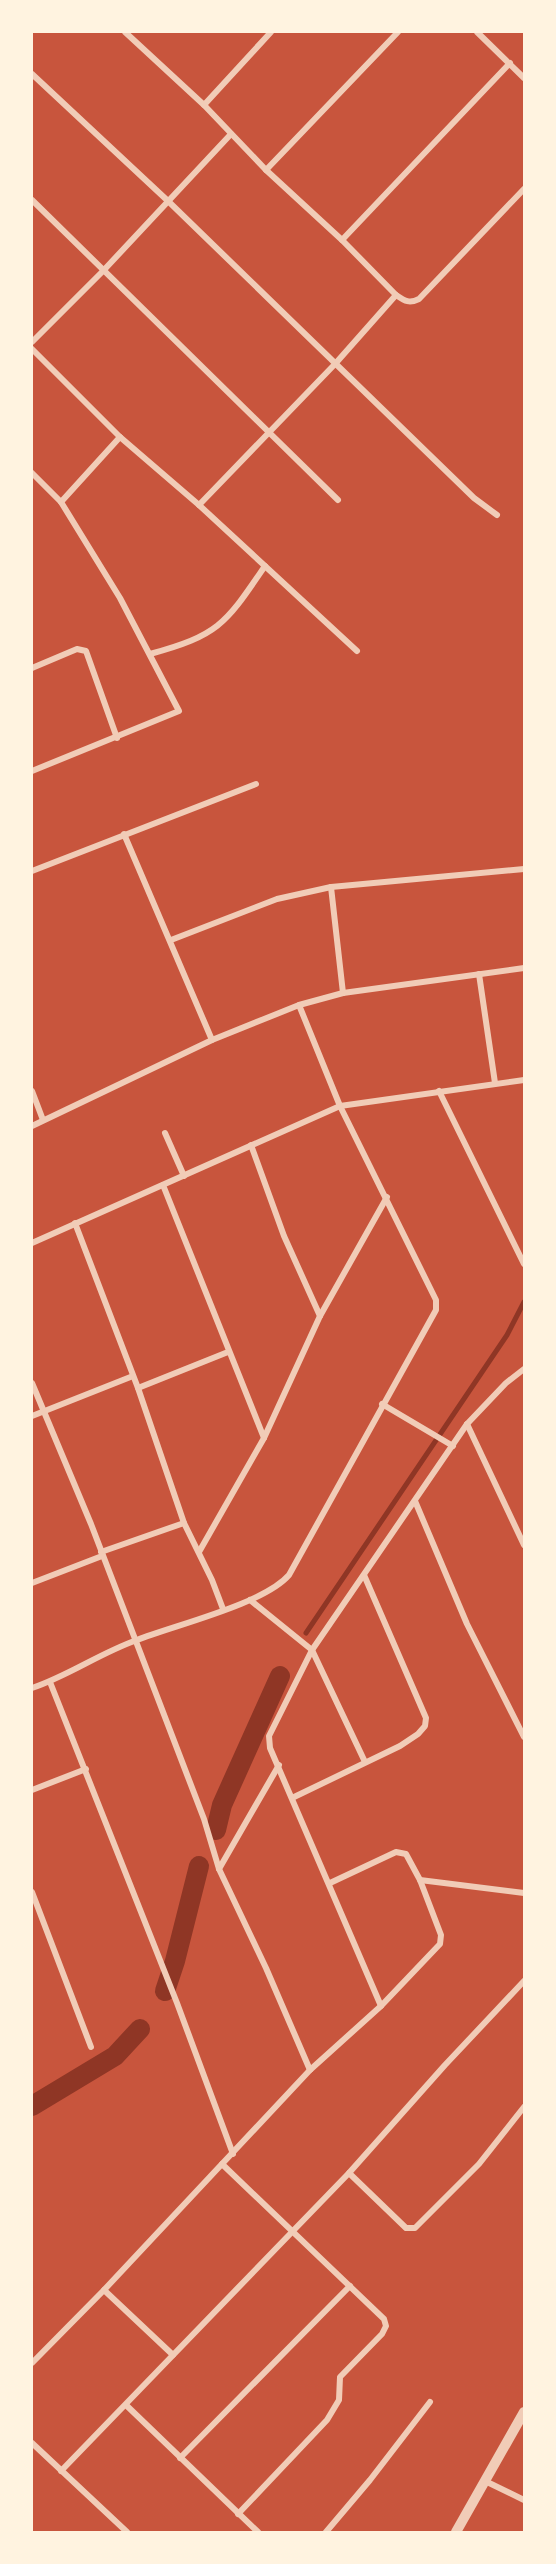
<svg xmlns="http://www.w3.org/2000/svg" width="556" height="2564" font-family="Jost,sans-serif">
  <rect width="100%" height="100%" fill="#c8553d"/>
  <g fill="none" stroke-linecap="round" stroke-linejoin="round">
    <path stroke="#8f3625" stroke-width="5" d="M 306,1633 L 507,1335 L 524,1302"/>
    <g stroke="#8f3625" stroke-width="20">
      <path d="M 216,1830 L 222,1805 L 280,1676"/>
      <path d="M 165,1991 L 175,1961 L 199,1866"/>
      <path d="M 32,2106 L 115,2056 L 140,2029"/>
    </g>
    <g stroke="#f1ccb7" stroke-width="6">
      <path d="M 125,32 L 204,105 L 266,170 L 342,240 L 396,295 C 405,301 409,304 419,299 L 524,189"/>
      <path d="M 477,32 L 524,78"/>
      <path d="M 32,74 L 168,201 L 474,498 L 497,515"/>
      <path d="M 204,105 L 271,32"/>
      <path d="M 266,170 L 398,32"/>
      <path d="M 32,200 L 338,500"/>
      <path d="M 342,240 L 510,63"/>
      <path d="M 32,342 L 103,271 L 231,134"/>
      <path d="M 32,349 L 120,437 L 199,505 L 357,651"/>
      <path d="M 32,473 L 61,502 L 120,598 L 179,711 L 32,771"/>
      <path d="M 61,502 L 120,437"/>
      <path d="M 199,505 L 335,364 L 396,295"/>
      <path d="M 150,654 C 220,635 226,623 265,566"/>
      <path d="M 32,668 L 77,649 L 86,651 L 117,738"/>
      <path d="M 124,834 L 212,1040"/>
      <path d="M 32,871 L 256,784"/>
      <path d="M 331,887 L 343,993"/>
      <path d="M 171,940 L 277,899 L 331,887 L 524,869"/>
      <path d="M 479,974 L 495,1083"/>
      <path d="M 32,1091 L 43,1120"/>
      <path d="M 439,1091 L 524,1264"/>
      <path d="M 32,1126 L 212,1040 L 299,1005 L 343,993 L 524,968"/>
      <path d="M 165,1133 L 184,1176"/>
      <path d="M 251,1145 L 284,1236 L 320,1316"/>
      <path d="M 163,1185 L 264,1438"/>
      <path d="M 75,1223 L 138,1388 L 184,1523 L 212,1580 L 223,1609"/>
      <path d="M 32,1243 L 340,1106 L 524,1080"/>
      <path d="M 32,1383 L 91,1524 L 204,1819 L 219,1869 L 266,1968 L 310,2070"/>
      <path d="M 138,1388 L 228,1352"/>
      <path d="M 382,1404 L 453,1446"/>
      <path d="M 32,1416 L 133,1376"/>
      <path d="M 467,1424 L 524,1545"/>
      <path d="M 415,1501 L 467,1624 L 524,1737"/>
      <path d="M 101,1552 L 184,1523"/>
      <path d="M 199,1552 L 264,1438 L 320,1316 L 387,1197"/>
      <path d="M 32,1583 L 102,1556"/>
      <path d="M 250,1600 L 312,1650"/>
      <path d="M 312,1650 L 365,1762"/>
      <path d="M 50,1682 L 177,2003 L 233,2154"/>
      <path d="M 32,1688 C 68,1676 100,1653 137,1640 C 175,1625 264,1604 289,1575 L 436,1310 L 436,1300 L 340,1106 L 299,1005"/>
      <path d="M 32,1790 L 86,1769"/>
      <path d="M 292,1798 L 400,1746 L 418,1734 L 425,1726 L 426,1718 L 364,1575"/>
      <path d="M 219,1869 L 279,1765"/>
      <path d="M 420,1880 L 524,1893"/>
      <path d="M 32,1892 L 91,2047"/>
      <path d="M 381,2006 L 270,1748 L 269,1736 L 312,1650 L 467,1424 L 506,1383 L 524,1369"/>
      <path d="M 222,2164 L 384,2319 L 386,2326 L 382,2334 L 340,2377 L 339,2400 L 327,2420 L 238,2514"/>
      <path d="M 349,2173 L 406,2228 L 415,2228 L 479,2164 L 524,2107"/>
      <path d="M 104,2290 L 173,2355"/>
      <path d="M 32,2363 L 104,2290 L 310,2070 L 381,2006 L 440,1944 L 441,1935 L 420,1880 L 406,1854 L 396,1852 L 330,1883"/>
      <path d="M 126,2405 L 258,2532"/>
      <path d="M 32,2443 L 127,2532"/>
      <path d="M 180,2458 L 350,2286"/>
      <path d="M 61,2471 L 349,2173 L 445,2065 L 524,1981"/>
      <path d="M 485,2481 L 524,2500"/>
      <path d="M 326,2532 L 370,2480 L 430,2402"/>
    </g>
    <path stroke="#f1ccb7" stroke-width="10" d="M 456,2532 L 524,2412"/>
  </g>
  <rect width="556" height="2564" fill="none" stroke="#fff3e0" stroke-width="66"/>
</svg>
